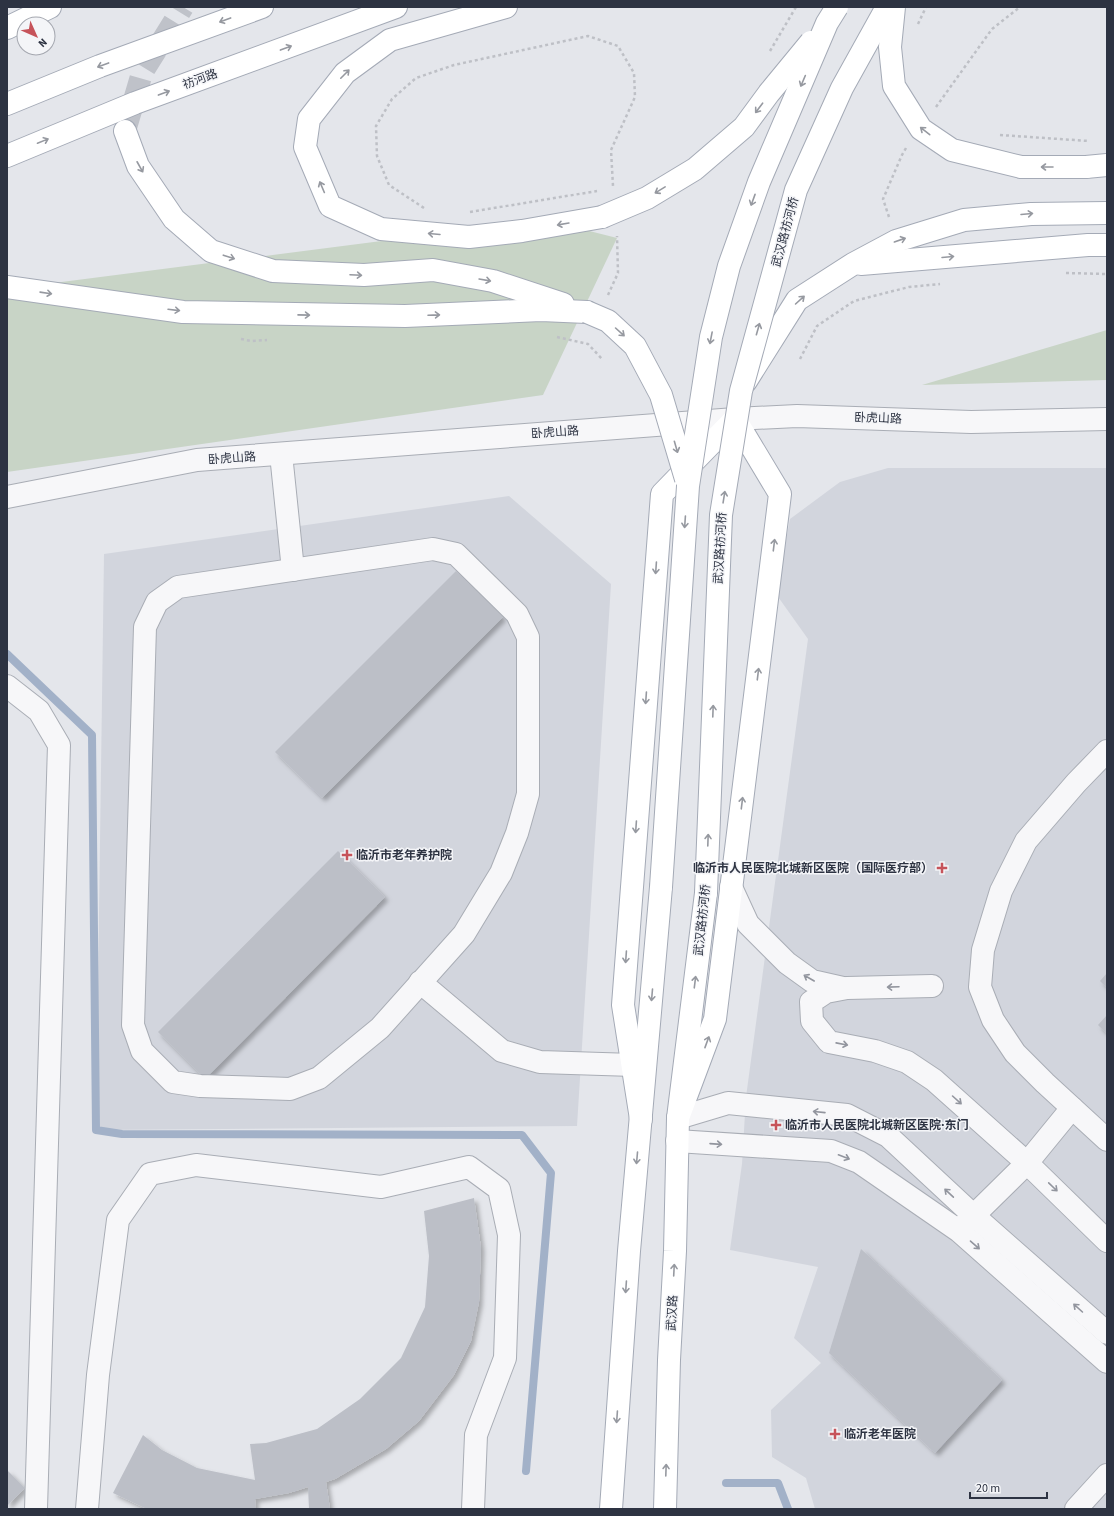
<svg xmlns="http://www.w3.org/2000/svg" width="1114" height="1516" font-family="'Source Sans 3','Noto Sans SC',sans-serif">
  <defs>
    <filter id="shadow"><feDropShadow dx="3.5" dy="3.5" stdDeviation="2" flood-color="#0004"/></filter>
  </defs>
  <rect width="100%" height="100%" fill="#e4e6eb"/>
  <g fill="#d2d5dd">
    <path d="M 888,468 L 1107,468 L 1107,1509 L 815,1509 L 806,1478 L 772,1457 L 771,1410 L 821,1363 L 794,1338 L 818,1267 L 730,1250 L 742,1164 L 746,1097 L 808,639 L 776,594 L 790,519 L 840,482 Z"/>
    <path d="M 509,496 L 611,584 L 577,1126 L 96,1130 L 104,554 Z"/>
  </g>
  <g fill="#c8d4c6">
    <path d="M 546,220 L 617,238 L 543,395 L 7,472 L 7,289 Z"/>
    <path d="M 1107,330 L 1107,380 L 922,385 Z"/>
  </g>
  <g fill="none" stroke-linecap="round" stroke-linejoin="round">
    <g stroke="#a2b1c8" stroke-width="8">
      <path d="M 7,654 L 92,735 L 96,1130 L 122,1134 L 522,1135 L 551,1173 L 526,1471"/>
      <path d="M 726,1483 L 778,1483 L 788,1509"/>
    </g>
  </g>
  <g fill="#bcbfc7" filter="url(#shadow)">
    <path d="M 456,571 L 503,617 L 322,798 L 275,752 Z"/>
    <path d="M 338,851 L 385,897 L 205,1079 L 158,1032 Z"/>
    <path d="M 1107,973 L 1107,988 L 1100,981 Z"/>
    <path d="M 1107,1015 L 1107,1034 L 1098,1025 Z"/>
    <path d="M 474,1198 L 481,1248 L 479,1302 L 471,1341 L 454,1375 L 419,1421 L 386,1449 L 335,1479 L 326,1482 L 330,1509 L 309,1509 L 308,1487 L 289,1493 L 255,1499 L 256,1509 L 147,1509 L 113,1493 L 143,1435 L 162,1450 L 197,1468 L 255,1480 L 250,1444 L 266,1443 L 317,1429 L 360,1399 L 401,1358 L 425,1307 L 429,1256 L 424,1211 Z"/>
    <path d="M 861,1249 L 1002,1380 L 935,1453 L 829,1353 Z"/>
    <path d="M 7,1470 L 25,1488 L 7,1506 Z"/>
  </g>
  <g fill="none" stroke-linecap="round" stroke-linejoin="round">
    <path stroke="#bfc2c9" stroke-width="22" stroke-dasharray="22 11" stroke-linecap="butt" d="M 125,131 L 142,73 L 183,7"/>
    <defs>
      <g id="minor">
        <path d="M 281,454 L 293,570"/>
        <path d="M 7,497 L 197,460 L 735,419 L 797,416 L 971,422 L 1107,419"/>
        <path d="M 433,549 L 456,554 L 517,614 L 528,637 L 528,794 L 517,833 L 501,873 L 464,934 L 380,1028 L 319,1078 L 290,1089 L 200,1086 L 173,1082 L 142,1051 L 133,1025 L 145,627 L 157,602 L 178,587 Z"/>
        <path d="M 7,686 L 39,711 L 59,745 L 36,1509"/>
        <path d="M 1107,751 L 1076,783 L 1026,841 L 1001,891 L 983,950 L 980,987 L 993,1020 L 1015,1053 L 1045,1083 L 1107,1140"/>
        <path d="M 731,887 L 748,924 L 787,963 L 812,981 L 843,988"/>
        <path d="M 420,982 L 502,1051 L 540,1062 L 633,1065"/>
        <path d="M 932,986 L 847,988 L 826,992 L 811,1002 L 812,1021 L 829,1042 L 875,1051 L 907,1062 L 934,1080 L 1027,1163 L 1107,1241"/>
        <path d="M 678,1118 L 728,1103 L 847,1115 L 888,1136 L 973,1215 L 1107,1333"/>
        <path d="M 677,1141 L 831,1151 L 859,1162 L 959,1231 L 1107,1362"/>
        <path d="M 963,1226 L 1027,1163 L 1072,1108"/>
        <path d="M 87,1509 L 98,1375 L 118,1220 L 150,1174 L 196,1165 L 381,1187 L 469,1167 L 499,1189 L 509,1235 L 505,1358 L 476,1435 L 473,1509"/>
        <path d="M 1076,1509 L 1107,1475"/>
      </g>
      <g id="major">
        <path d="M 506,7 L 390,40 L 345,73 L 309,119 L 305,147 L 330,206 L 381,229 L 469,237 L 522,231 L 602,217"/>
        <path d="M 7,28 L 50,7"/>
        <path d="M 7,104 L 100,66 L 262,7"/>
        <path d="M 125,131 L 138,166 L 174,219 L 211,251 L 273,271 L 364,275 L 433,270 L 493,281 L 563,304"/>
        <path d="M 7,156 L 135,103 L 396,7"/>
        <path d="M 1086,167 L 1107,165"/>
        <path d="M 861,264 L 1088,245 L 1107,245"/>
        <path d="M 7,287 L 183,312 L 405,316 L 541,310 L 587,312"/>
        <path d="M 746,381 L 797,300 L 853,264 L 896,241 L 964,220 L 1031,214 L 1107,213"/>
        <path d="M 641,1119 L 623,1005 L 662,494 L 735,419 L 780,494 L 715,1019 L 678,1118"/>
        <path d="M 611,1509 L 629,1251 L 661,887"/>
        <path d="M 665,1509 L 669,1360 L 675,1251 L 678,1118 L 706,893"/>
      </g>
    </defs>
    <use href="#minor" stroke="#a9adb5" stroke-width="24"/>
    <use href="#major" stroke="#a4aab6" stroke-width="24"/>
    <g stroke="#bec0c6" stroke-width="2.5" stroke-dasharray="3 3" stroke-linecap="butt">
      <path d="M 936,107 L 992,29 L 1020,7"/>
      <path d="M 1000,135 L 1089,141"/>
      <path d="M 424,208 L 389,185 L 377,156 L 376,126 L 392,99 L 416,78 L 454,65 L 588,36 L 618,46 L 634,73 L 635,97 L 611,150 L 613,186"/>
      <path d="M 889,217 L 883,199 L 902,155 L 906,148"/>
      <path d="M 1066,273 L 1107,274"/>
      <path d="M 608,295 L 618,273 L 617,236"/>
      <path d="M 557,337 L 588,344 L 603,360"/>
      <path d="M 241,339 L 251,341 L 267,340"/>
      <path d="M 800,359 L 817,326 L 854,301 L 909,287 L 940,284"/>
    </g>
    <use href="#minor" stroke="#f7f7f9" stroke-width="22"/>
    <use href="#major" stroke="#fff" stroke-width="22"/>
    <defs>
      <g id="major-bridge">
        <path d="M 894,7 L 890,47 L 894,86 L 921,129 L 952,150 L 1021,167 L 1086,167"/>
        <path d="M 602,217 L 647,198 L 695,169 L 744,127 L 769,93 L 811,42"/>
        <path d="M 587,312 L 608,321 L 635,346 L 661,395 L 686,479"/>
        <path d="M 661,887 L 688,486 L 711,337 L 729,266 L 759,182 L 827,23 L 837,7"/>
        <path d="M 706,893 L 721,515 L 741,391 L 796,190 L 842,88 L 887,7"/>
      </g>
    </defs>
    <use href="#major-bridge" stroke="#a4aab6" stroke-width="24" stroke-linecap="butt"/>
    <g stroke="#bec0c6" stroke-width="2.5" stroke-dasharray="3 3" stroke-linecap="butt">
      <path d="M 918,24 L 926,7"/>
      <path d="M 770,51 L 796,7"/>
      <path d="M 470,212 L 597,191"/>
    </g>
    <use href="#major-bridge" stroke="#fff" stroke-width="22"/>
  </g>
  <defs><path id="oneway-shaft" d="M-6 0H5M1.5-3L5.5 0L1.5 3" fill="none" stroke-width="1.6" stroke-linecap="round" stroke-linejoin="round"/></defs>
  <g stroke="#9699a0">
    <use href="#oneway-shaft" transform="translate(225 20) rotate(160)"/>
    <use href="#oneway-shaft" transform="translate(286 48) rotate(-20)"/>
    <use href="#oneway-shaft" transform="translate(103 65) rotate(160)"/>
    <use href="#oneway-shaft" transform="translate(345 74) rotate(-45)"/>
    <use href="#oneway-shaft" transform="translate(803 81) rotate(113)"/>
    <use href="#oneway-shaft" transform="translate(164 93) rotate(-20)"/>
    <use href="#oneway-shaft" transform="translate(759 108) rotate(127)"/>
    <use href="#oneway-shaft" transform="translate(925 131) rotate(-142)"/>
    <use href="#oneway-shaft" transform="translate(43 141) rotate(-22)"/>
    <use href="#oneway-shaft" transform="translate(140 167) rotate(61)"/>
    <use href="#oneway-shaft" transform="translate(1047 167) rotate(180)"/>
    <use href="#oneway-shaft" transform="translate(322 187) rotate(-113)"/>
    <use href="#oneway-shaft" transform="translate(660 190) rotate(149)"/>
    <use href="#oneway-shaft" transform="translate(753 200) rotate(110)"/>
    <use href="#oneway-shaft" transform="translate(1027 214) rotate(-5)"/>
    <use href="#oneway-shaft" transform="translate(563 224) rotate(170)"/>
    <use href="#oneway-shaft" transform="translate(434 234) rotate(-175)"/>
    <use href="#oneway-shaft" transform="translate(900 240) rotate(-19)"/>
    <use href="#oneway-shaft" transform="translate(229 257) rotate(18)"/>
    <use href="#oneway-shaft" transform="translate(948 257) rotate(-5)"/>
    <use href="#oneway-shaft" transform="translate(356 275) rotate(3)"/>
    <use href="#oneway-shaft" transform="translate(485 280) rotate(10)"/>
    <use href="#oneway-shaft" transform="translate(46 293) rotate(8)"/>
    <use href="#oneway-shaft" transform="translate(800 300) rotate(-42)"/>
    <use href="#oneway-shaft" transform="translate(174 310) rotate(7)"/>
    <use href="#oneway-shaft" transform="translate(304 315) rotate(1)"/>
    <use href="#oneway-shaft" transform="translate(434 315) rotate(-2)"/>
    <use href="#oneway-shaft" transform="translate(758 329) rotate(-74)"/>
    <use href="#oneway-shaft" transform="translate(620 332) rotate(42)"/>
    <use href="#oneway-shaft" transform="translate(711 338) rotate(101)"/>
    <use href="#oneway-shaft" transform="translate(676 447) rotate(74)"/>
    <use href="#oneway-shaft" transform="translate(724 497) rotate(-81)"/>
    <use href="#oneway-shaft" transform="translate(685 522) rotate(94)"/>
    <use href="#oneway-shaft" transform="translate(774 545) rotate(-83)"/>
    <use href="#oneway-shaft" transform="translate(656 568) rotate(94)"/>
    <use href="#oneway-shaft" transform="translate(758 674) rotate(-83)"/>
    <use href="#oneway-shaft" transform="translate(646 698) rotate(94)"/>
    <use href="#oneway-shaft" transform="translate(713 711) rotate(-88)"/>
    <use href="#oneway-shaft" transform="translate(742 803) rotate(-83)"/>
    <use href="#oneway-shaft" transform="translate(636 827) rotate(94)"/>
    <use href="#oneway-shaft" transform="translate(708 840) rotate(-88)"/>
    <use href="#oneway-shaft" transform="translate(626 957) rotate(94)"/>
    <use href="#oneway-shaft" transform="translate(695 982) rotate(-83)"/>
    <use href="#oneway-shaft" transform="translate(652 995) rotate(95)"/>
    <use href="#oneway-shaft" transform="translate(707 1042) rotate(-70)"/>
    <use href="#oneway-shaft" transform="translate(637 1158) rotate(95)"/>
    <use href="#oneway-shaft" transform="translate(674 1270) rotate(-87)"/>
    <use href="#oneway-shaft" transform="translate(626 1287) rotate(94)"/>
    <use href="#oneway-shaft" transform="translate(617 1417) rotate(94)"/>
    <use href="#oneway-shaft" transform="translate(666 1470) rotate(-88)"/>
  </g>
  <g stroke="#92959e">
    <use href="#oneway-shaft" transform="translate(809 978) rotate(-150)"/>
    <use href="#oneway-shaft" transform="translate(893 987) rotate(178)"/>
    <use href="#oneway-shaft" transform="translate(842 1044) rotate(11)"/>
    <use href="#oneway-shaft" transform="translate(957 1100) rotate(42)"/>
    <use href="#oneway-shaft" transform="translate(819 1112) rotate(-174)"/>
    <use href="#oneway-shaft" transform="translate(716 1144) rotate(4)"/>
    <use href="#oneway-shaft" transform="translate(844 1157) rotate(21)"/>
    <use href="#oneway-shaft" transform="translate(1053 1187) rotate(44)"/>
    <use href="#oneway-shaft" transform="translate(949 1193) rotate(-137)"/>
    <use href="#oneway-shaft" transform="translate(975 1245) rotate(41)"/>
    <use href="#oneway-shaft" transform="translate(1078 1308) rotate(-138)"/>
  </g>
  <g fill="#c6535a" stroke="#f4f5f8" stroke-width="1.5">
    <path d="M345 849h4v4h4v4h-4v4h-4v-4h-4v-4h4z"/>
    <path d="M940 862h4v4h4v4h-4v4h-4v-4h-4v-4h4z"/>
    <path d="M774 1119h4v4h4v4h-4v4h-4v-4h-4v-4h4z"/>
    <path d="M833 1428h4v4h4v4h-4v4h-4v-4h-4v-4h4z"/>
  </g>
  <g text-anchor="middle" stroke-width="3" stroke-linejoin="round" paint-order="stroke">
    <g font-size="12" fill="#2d3342" stroke="#f4f5f8">
      <text transform="translate(200 79) rotate(-20)" y="4">祊河路</text>
      <text transform="translate(785 232) rotate(-75)" y="4">武汉路祊河桥</text>
      <text transform="translate(878 418) rotate(2)" y="4">卧虎山路</text>
      <text transform="translate(555 432) rotate(-4)" y="4">卧虎山路</text>
      <text transform="translate(232 458) rotate(-4)" y="4">卧虎山路</text>
      <text transform="translate(720 548) rotate(-87)" y="4">武汉路祊河桥</text>
      <text transform="translate(702 920) rotate(-84)" y="4">武汉路祊河桥</text>
      <text transform="translate(672 1313) rotate(-87)" y="4">武汉路</text>
    </g>
    <g font-size="12" font-weight="bold" fill="#2d3342" stroke="#f4f5f8" text-anchor="start">
      <text x="356" y="859">临沂市老年养护院</text>
      <text x="933" y="872" text-anchor="end">临沂市人民医院北城新区医院（国际医疗部）</text>
      <text x="785" y="1129">临沂市人民医院北城新区医院·东门</text>
      <text x="844" y="1438">临沂老年医院</text>
    </g>
  </g>
  <rect width="1114" height="1516" fill="none" stroke="#2d3342" stroke-width="16"/>
  <g transform="translate(36 36) rotate(135)"><circle r="19" fill="#f4f5f8" stroke="#a4a7af"/>
  <path d="M0-3L7 15L0 10L-7 15Z" fill="#c6535a"/>
  <text y="-6" font-size="11" font-weight="bold" text-anchor="middle" fill="#2d3342">N</text>
  </g>
  <path d="M970 1492v6h77v-6" fill="none" stroke="#2d3342" stroke-width="2"/>
  <text x="976" y="1492" font-size="12" fill="#2d3342" stroke="#f4f5f8" stroke-width="3" paint-order="stroke">20 m</text>
</svg>
